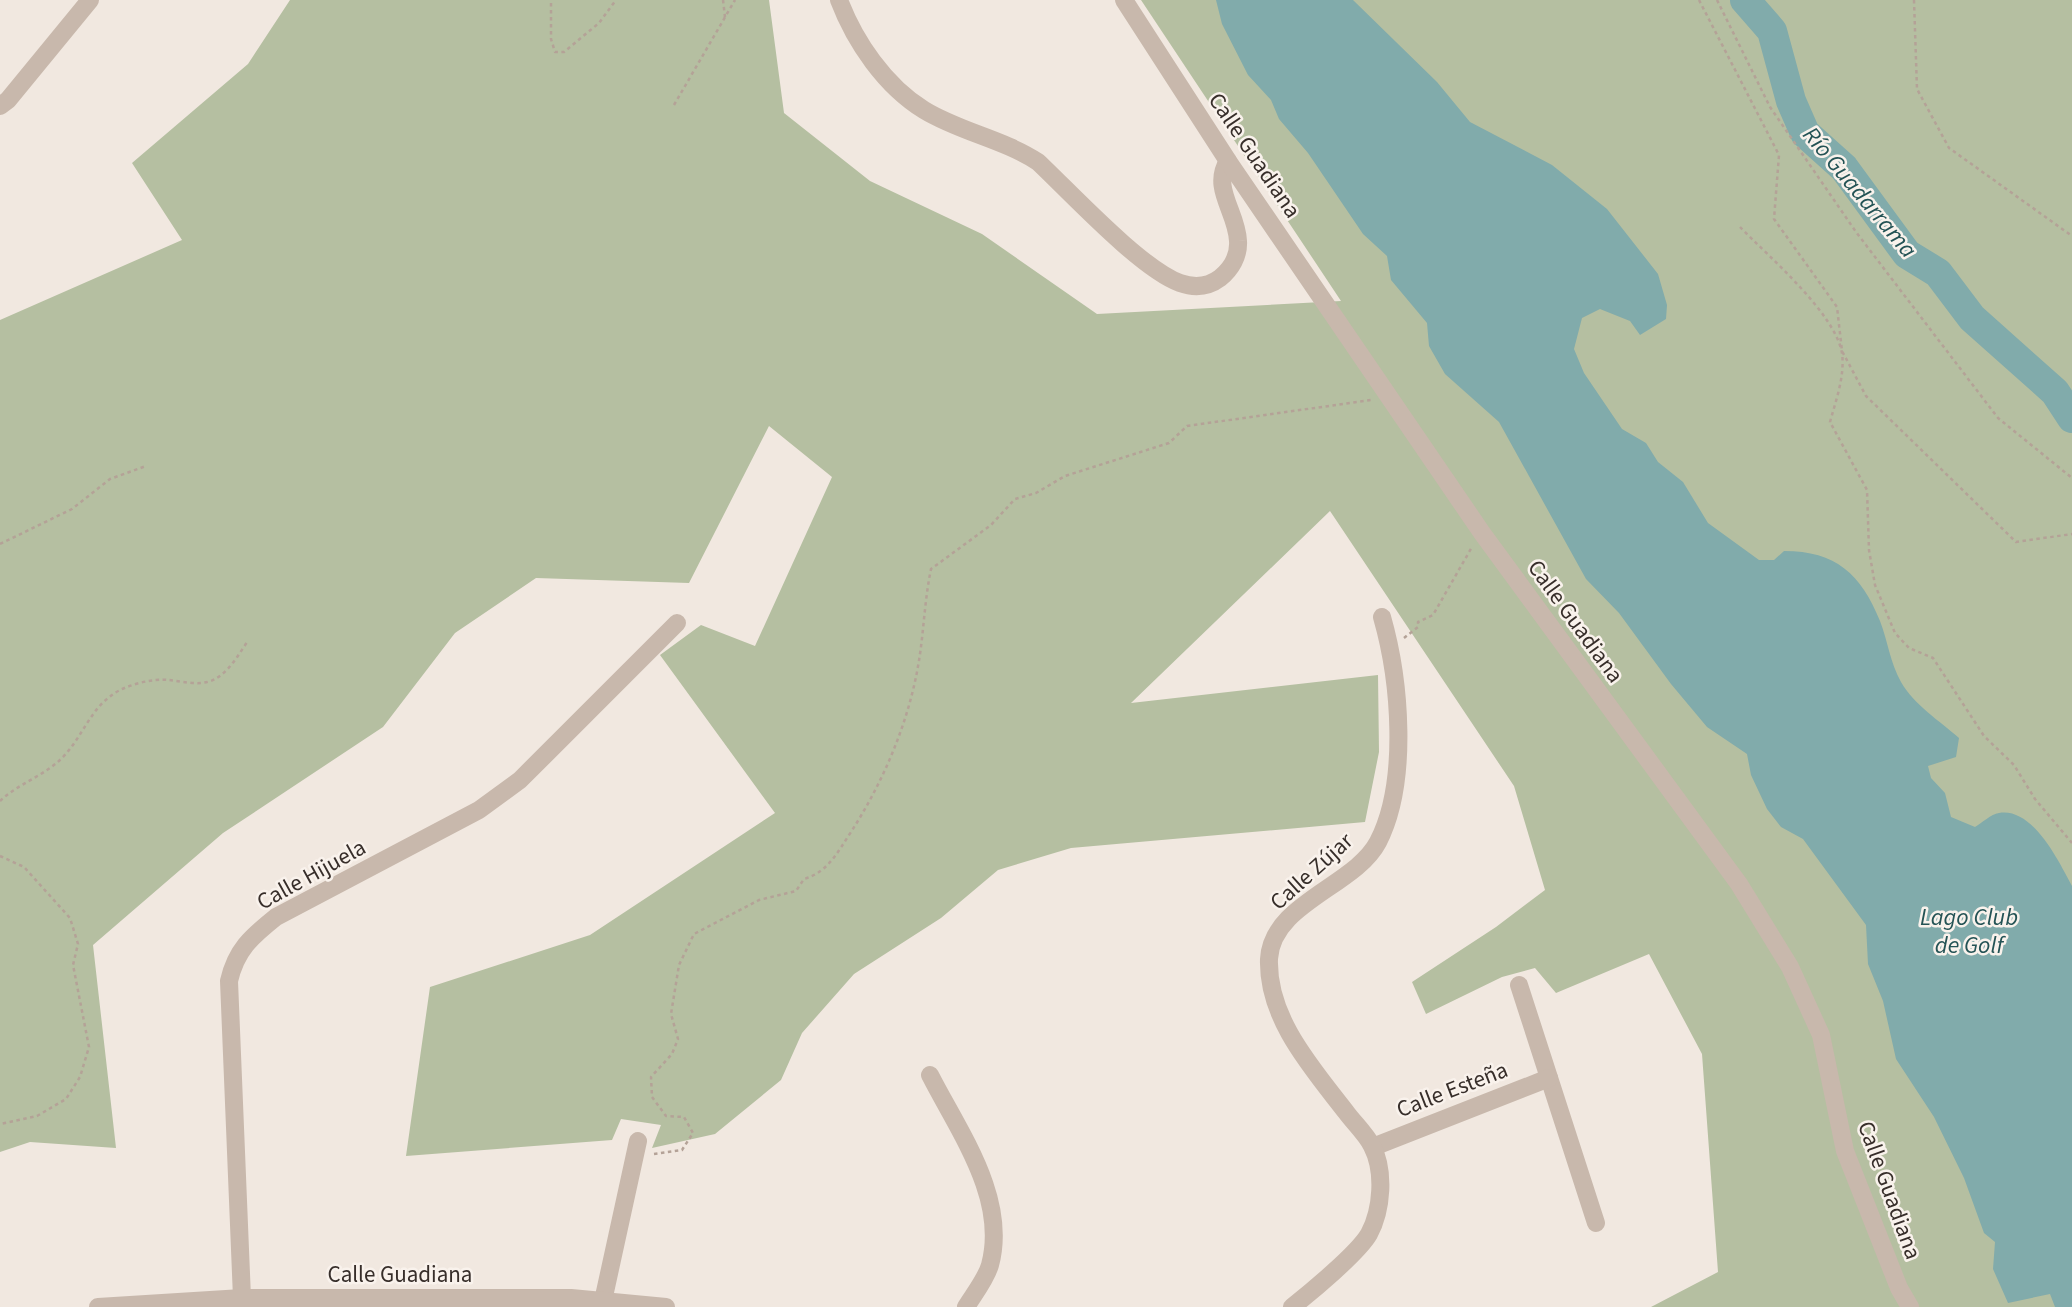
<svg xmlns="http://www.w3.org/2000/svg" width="2072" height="1307" font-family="'Source Sans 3',sans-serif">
  <rect width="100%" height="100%" fill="#f1e8e0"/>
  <path fill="#b5bfa1" d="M 290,0 L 769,0 L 784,113 L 870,181 L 982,234 L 1097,314 L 1341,301 L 1141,0 L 2072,0 L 2072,1307 L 1651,1307 L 1718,1272 L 1702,1054 L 1649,954 L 1556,993 L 1535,968 L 1502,977 L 1426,1014 L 1412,982 L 1496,927 L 1545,890 L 1514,786 L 1330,511 L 1131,703 L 1378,675 L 1379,752 L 1365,822 L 1071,848 L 998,870 L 941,918 L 854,974 L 802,1033 L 781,1080 L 715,1134 L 652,1148 L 661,1125 L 621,1119 L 612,1140 L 406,1156 L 430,987 L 590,935 L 775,813 L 660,655 L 701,625 L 755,646 L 832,477 L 769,426 L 689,583 L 536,578 L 455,633 L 383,727 L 223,833 L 93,945 L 116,1148 L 30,1142 L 0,1152 L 0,320 L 182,240 L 132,163 L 248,64 Z"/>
  <path fill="#81abab" d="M 1216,0 L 1353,0 L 1437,82 L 1470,122 L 1552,165 L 1607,209 L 1658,274 L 1667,305 L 1666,319 L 1640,335 L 1630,321 L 1600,309 L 1582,318 L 1574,349 L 1584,373 L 1622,429 L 1646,443 L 1658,462 L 1683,482 L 1708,523 L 1759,560 L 1774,560 L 1784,551 C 1836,551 1861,574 1880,621 C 1888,642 1890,662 1901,682 C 1914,705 1940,721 1959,738 L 1956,757 L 1928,766 L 1931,778 L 1945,793 L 1951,817 L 1975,827 C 1982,823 1991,814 1999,813 C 2033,807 2059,862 2072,886 L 2072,1307 L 2055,1307 L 2050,1294 L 2008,1303 L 1993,1269 L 1995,1242 L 1984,1233 L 1964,1178 L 1934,1117 L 1896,1059 L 1883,1001 L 1868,964 L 1866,925 L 1803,839 L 1781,827 L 1767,809 L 1751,775 L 1747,754 L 1707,727 L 1671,684 L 1619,613 L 1586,579 L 1499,422 L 1445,374 L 1429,346 L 1427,323 L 1391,280 L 1387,256 L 1363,234 L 1308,153 L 1279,119 L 1271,100 L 1248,75 L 1222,24 Z"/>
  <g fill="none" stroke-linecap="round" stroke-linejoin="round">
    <path stroke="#81abab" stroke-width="30" d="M 1745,0 L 1772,31 L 1791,101 L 1805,133 L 1844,168 L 1907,254 L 1938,273 L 1972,318 L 2055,392 L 2072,418"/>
    <g stroke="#b4a297" stroke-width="2.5" stroke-dasharray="3.5 3.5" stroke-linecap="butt">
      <path d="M 723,0 L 725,17"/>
      <path d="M 1699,0 L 1779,155 L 1774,219 L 1837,307 L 1842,351 L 1866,396 L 2016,542 L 2072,534"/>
      <path d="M 1717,0 L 1770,107 L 1856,232 L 1998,418 L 2072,478"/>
      <path d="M 1914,0 L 1917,89 L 1949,148 L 2072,236"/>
      <path d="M 551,3 L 551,39 L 555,52 L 564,52 L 599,23 L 616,0"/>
      <path d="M 674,105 L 735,0"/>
      <path d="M 1740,227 C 1769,257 1835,313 1842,353 C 1845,376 1836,400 1830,422 L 1867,490 L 1869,550 L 1875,585 L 1895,633 L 1909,648 L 1933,658 L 1984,736 L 2014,765 L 2035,799 L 2072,843"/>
      <path d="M 0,544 L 72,509 L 110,479 L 146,466"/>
      <path d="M 1404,638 L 1418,627 L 1418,622 L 1433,615 L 1472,547"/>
      <path d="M 0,801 C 19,783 44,776 62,758 C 82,738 89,711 112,695 C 125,685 153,678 169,680 C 186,682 206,688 221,675 C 232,667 240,652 248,641"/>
      <path d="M 0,856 L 24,867 L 70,918 L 78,944 L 73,965 L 89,1047 L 80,1077 L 66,1099 L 37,1116 L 0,1124"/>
      <path d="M 654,1154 L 682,1150 L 693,1133 L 684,1117 L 666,1116 L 652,1097 L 651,1077 L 672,1054 L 678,1039 L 671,1014 L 679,965 L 694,934 L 759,900 L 796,891 L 804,879 C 828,872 837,853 851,832 C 885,779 911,717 920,654 C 924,626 925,598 931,569 L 991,525 L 1015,499 L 1036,493 L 1065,476 L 1169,443 L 1187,426 L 1371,400"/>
    </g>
    <g stroke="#c8b8ac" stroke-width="18">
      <path d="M 839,0 C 855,42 885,86 924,110 C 960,132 1003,139 1038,162 C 1071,193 1141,269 1180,283 C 1194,288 1208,287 1220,278 C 1231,269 1239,256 1238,241 C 1237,212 1211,188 1228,161"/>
      <path d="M 1124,0 L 1228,161 L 1482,533 L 1739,884 L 1790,967 L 1821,1035 L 1845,1151 L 1899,1288 L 1910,1307"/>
      <path d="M 0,106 L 8,100 L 90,0"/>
      <path d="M 1519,985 L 1596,1223"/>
      <path d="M 930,1075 C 959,1132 1008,1198 990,1265 C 986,1279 974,1294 966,1307"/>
      <path d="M 1373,1147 L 1549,1078"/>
      <path d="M 242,1298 L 229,981 C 236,950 251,937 276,917 L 479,810 L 520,780 L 677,623"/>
      <path d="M 603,1301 L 638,1141"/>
      <path d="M 98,1307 L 242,1298 L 571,1298 L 666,1307"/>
      <path d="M 1292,1307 C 1311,1292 1358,1253 1369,1234 C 1382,1210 1385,1171 1372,1146 C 1366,1134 1354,1123 1346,1112 C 1312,1068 1267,1018 1269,959 C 1272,903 1355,886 1378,842 C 1409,782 1400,680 1382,617"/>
    </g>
  </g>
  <g text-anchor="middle" stroke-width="5" stroke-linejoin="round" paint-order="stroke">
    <g font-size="23" fill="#372e2a" stroke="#f9f2ec">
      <text transform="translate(1255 155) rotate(56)" y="8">Calle Guadiana</text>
      <text transform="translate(1576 621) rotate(54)" y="8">Calle Guadiana</text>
      <text transform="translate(1311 871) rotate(-42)" y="8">Calle Zújar</text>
      <text transform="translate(311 874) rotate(-29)" y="8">Calle Hijuela</text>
      <text transform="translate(1452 1089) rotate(-21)" y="8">Calle Esteña</text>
      <text transform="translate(1890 1190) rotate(70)" y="8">Calle Guadiana</text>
      <text x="400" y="1282">Calle Guadiana</text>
    </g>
    <g font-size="24" font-style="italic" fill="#245355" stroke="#f9f2ec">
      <text transform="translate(1860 192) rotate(50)" y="8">Río Guadarrama</text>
      <text x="1969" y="925">Lago Club<tspan x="1969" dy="28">de Golf</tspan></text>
    </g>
  </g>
</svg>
